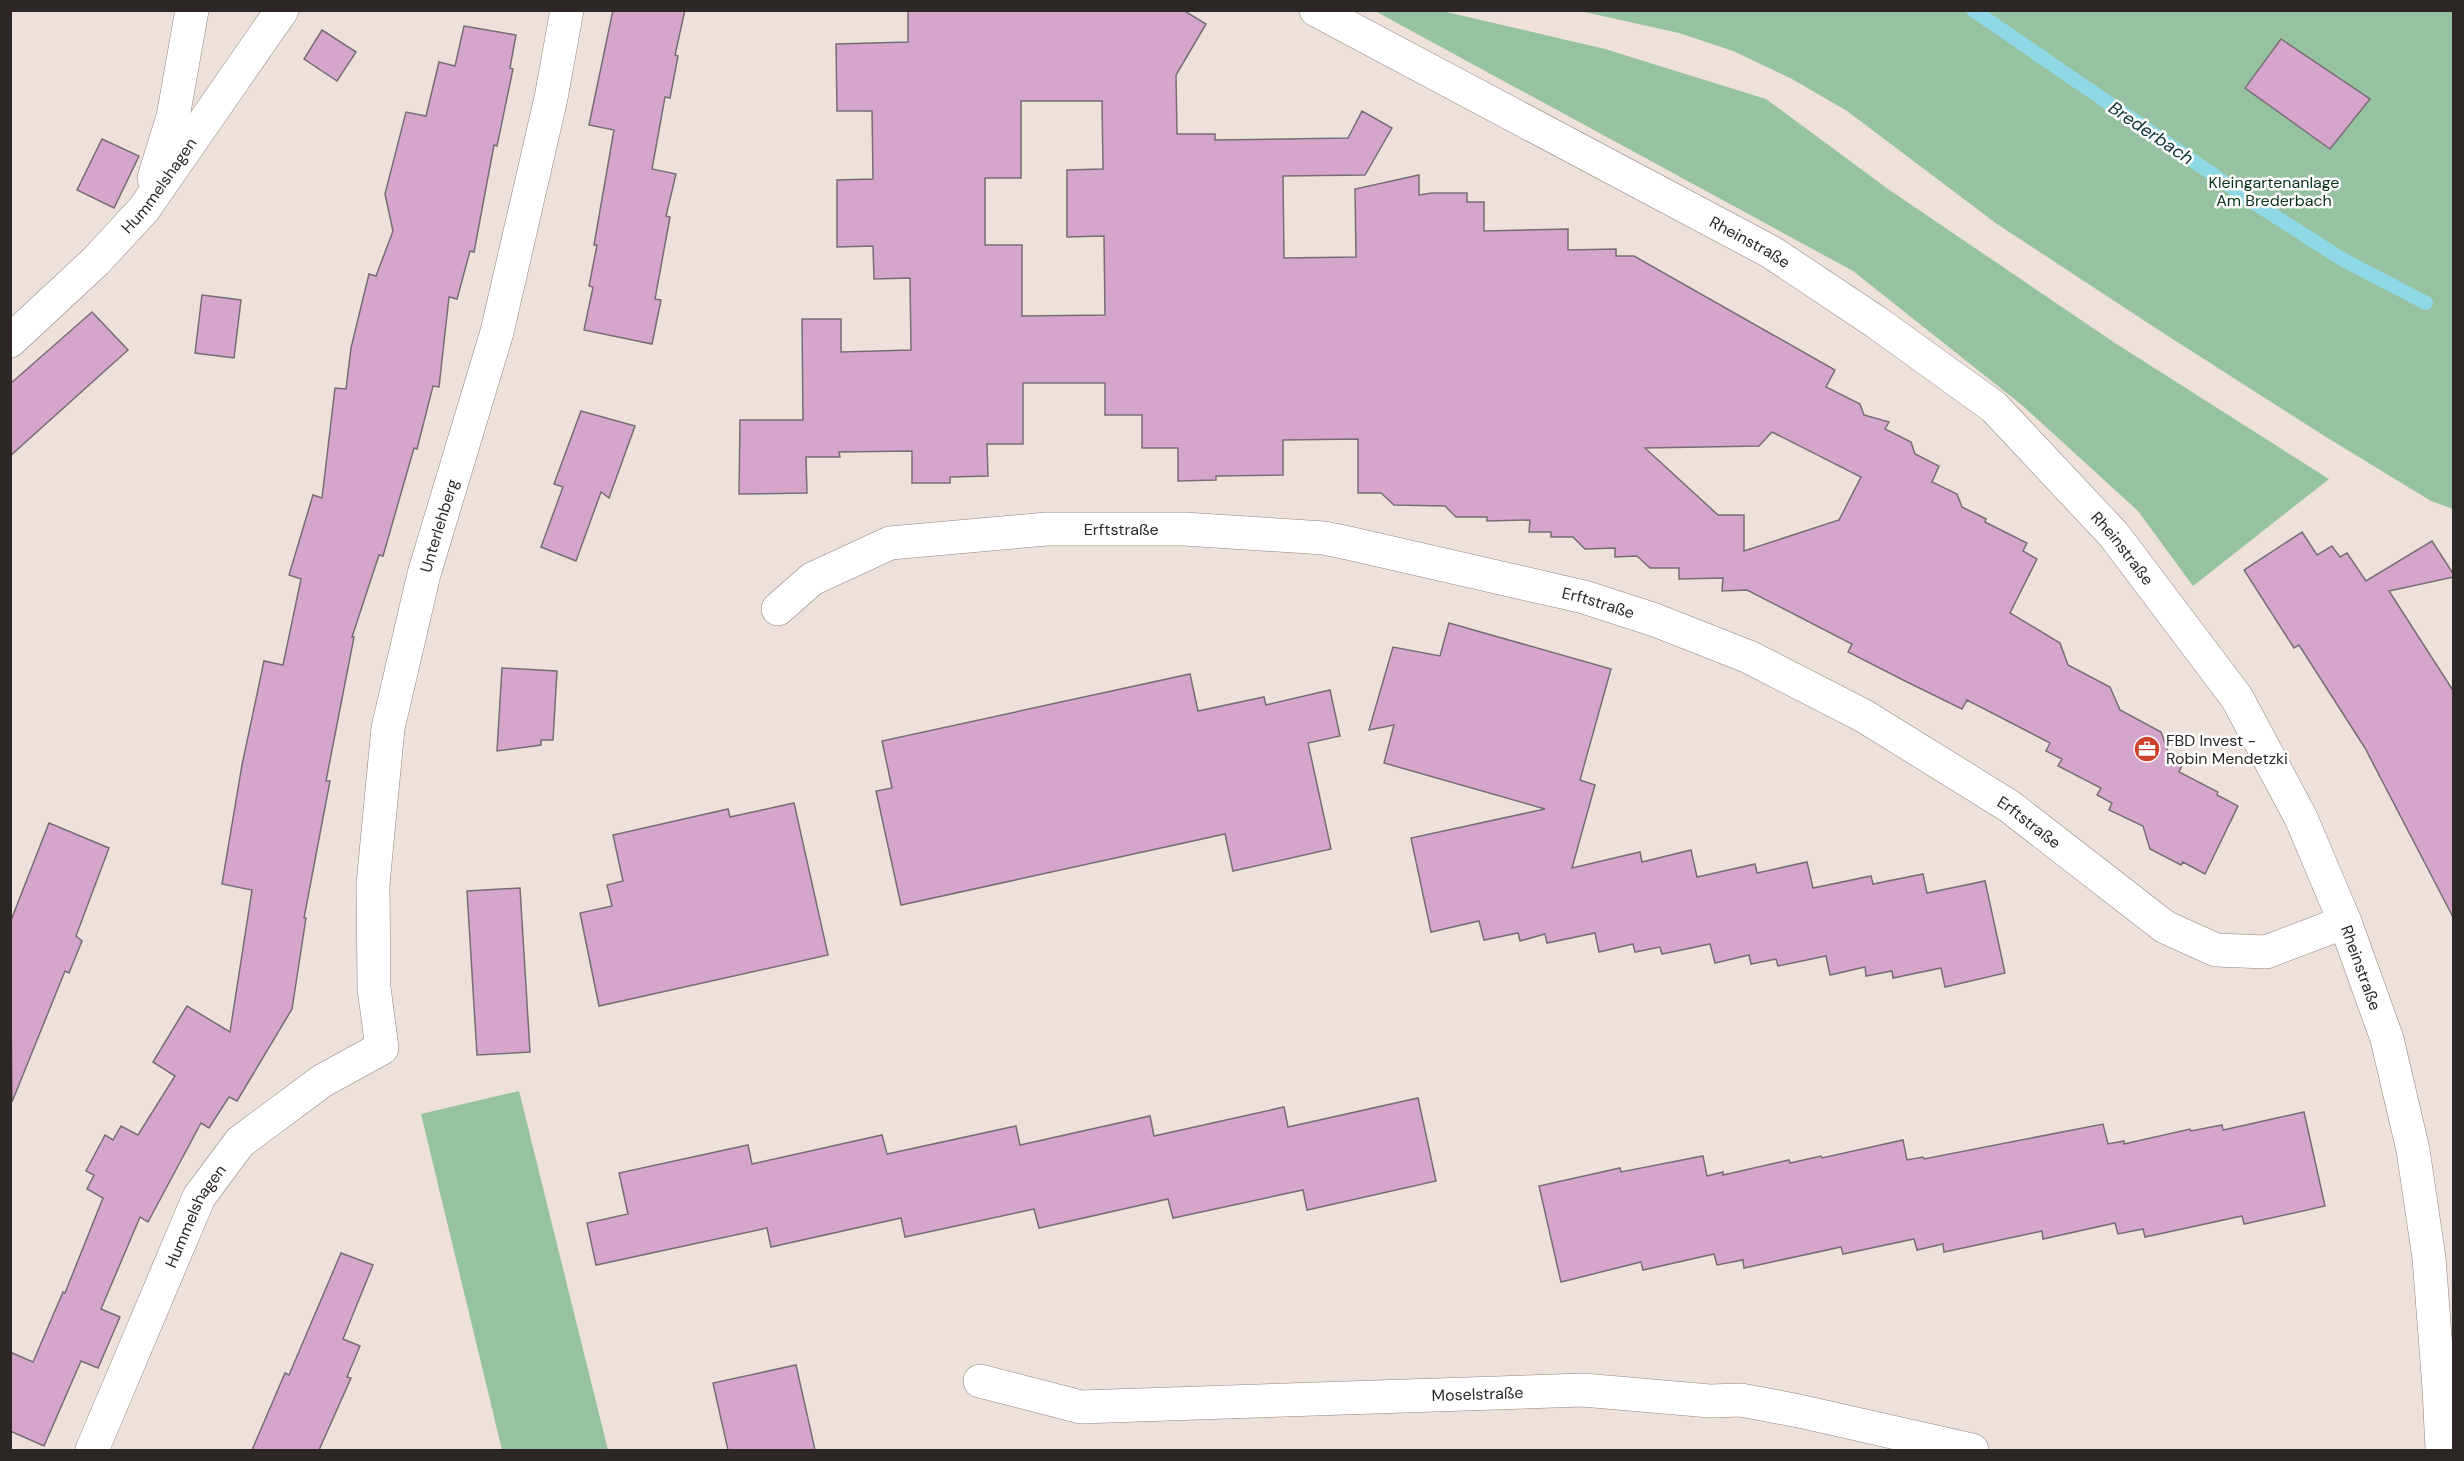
<svg xmlns="http://www.w3.org/2000/svg" width="2464" height="1461" font-family="'DM Sans',sans-serif">
  <rect width="100%" height="100%" fill="#eee1db"/>
  <g fill="#97c2a2">
    <path d="M 1375,11 L 1442,11 L 1605,49 L 1766,99 L 1888,189 L 2115,343 L 2329,479 L 2193,586 L 2138,511 L 2023,406 L 1853,271 Z"/>
    <path d="M 1580,11 L 2453,11 L 2453,509 L 2431,501 L 2326,437 L 2160,331 L 1997,224 L 1847,111 L 1792,79 L 1733,51 L 1679,33 Z"/>
    <path d="M 519,1091 L 608,1450 L 502,1450 L 421,1114 Z"/>
  </g>
  <g fill="none" stroke-linecap="round" stroke-linejoin="round">
    <path stroke="#8fd9e7" stroke-width="14" d="M 1973,10 L 2256,204 L 2340,258 L 2426,303"/>
  </g>
  <g fill="#d5a5cc" stroke="#776e75" stroke-width="1.5" fill-rule="evenodd">
    <path d="M 613,10 L 685,10 L 675,55 L 678,56 L 670,98 L 665,97 L 652,169 L 676,174 L 666,216 L 670,217 L 655,299 L 661,300 L 652,344 L 584,330 L 593,287 L 589,286 L 597,245 L 594,245 L 614,130 L 589,125 Z"/>
    <path d="M 908,10 L 1183,10 L 1206,24 L 1176,75 L 1177,134 L 1215,134 L 1215,140 L 1348,138 L 1362,111 L 1392,128 L 1365,175 L 1283,176 L 1284,258 L 1356,257 L 1355,189 L 1419,175 L 1419,195 L 1432,193 L 1467,193 L 1467,202 L 1484,202 L 1484,231 L 1568,229 L 1568,250 L 1616,249 L 1616,256 L 1634,256 L 1835,370 L 1826,387 L 1860,404 L 1864,415 L 1889,422 L 1885,429 L 1911,442 L 1915,454 L 1939,466 L 1932,482 L 1957,494 L 1962,507 L 1986,519 L 1985,522 L 2027,543 L 2023,551 L 2037,559 L 2010,613 L 2060,643 L 2068,665 L 2110,687 L 2120,710 L 2161,732 L 2169,754 L 2184,761 L 2179,772 L 2218,792 L 2217,795 L 2238,806 L 2205,874 L 2183,862 L 2181,865 L 2150,849 L 2143,826 L 2109,810 L 2112,803 L 2097,795 L 2101,788 L 2058,766 L 2062,759 L 2046,751 L 2050,743 L 1967,700 L 1962,709 L 1905,681 L 1848,652 L 1852,644 L 1747,590 L 1722,591 L 1723,578 L 1679,579 L 1679,568 L 1650,568 L 1637,556 L 1615,557 L 1615,548 L 1585,549 L 1573,537 L 1551,537 L 1551,532 L 1529,532 L 1530,520 L 1487,521 L 1487,517 L 1456,517 L 1445,506 L 1394,505 L 1381,493 L 1358,493 L 1358,439 L 1283,440 L 1283,475 L 1216,476 L 1216,480 L 1178,481 L 1178,448 L 1142,448 L 1142,415 L 1105,415 L 1105,383 L 1023,383 L 1023,444 L 987,444 L 988,476 L 950,477 L 950,483 L 912,483 L 912,451 L 839,452 L 840,457 L 806,457 L 807,493 L 739,494 L 740,420 L 803,420 L 802,319 L 841,319 L 841,352 L 911,350 L 910,278 L 874,279 L 873,246 L 837,247 L 837,180 L 873,179 L 872,111 L 837,111 L 836,44 L 908,42 ZM 1021,101 L 1102,101 L 1103,169 L 1067,170 L 1067,237 L 1104,236 L 1105,315 L 1022,316 L 1022,245 L 985,245 L 985,178 L 1021,178 ZM 1772,432 L 1861,477 L 1839,520 L 1744,551 L 1744,515 L 1718,515 L 1645,448 L 1759,446 Z"/>
    <path d="M 464,26 L 516,35 L 510,68 L 513,69 L 497,146 L 494,145 L 474,252 L 470,251 L 457,299 L 449,297 L 439,387 L 433,386 L 417,449 L 414,448 L 383,556 L 379,555 L 352,637 L 354,637 L 326,781 L 330,781 L 304,918 L 306,918 L 292,1009 L 237,1101 L 229,1097 L 209,1128 L 201,1123 L 148,1222 L 140,1217 L 101,1309 L 120,1317 L 98,1368 L 81,1361 L 44,1446 L 10,1431 L 10,1352 L 33,1362 L 63,1292 L 65,1293 L 103,1198 L 87,1189 L 94,1175 L 86,1171 L 105,1135 L 113,1140 L 121,1126 L 138,1135 L 175,1076 L 153,1062 L 187,1006 L 230,1032 L 252,890 L 222,884 L 242,765 L 264,661 L 283,665 L 301,579 L 289,575 L 313,495 L 322,498 L 335,388 L 346,389 L 351,348 L 369,274 L 376,276 L 393,231 L 385,194 L 406,112 L 426,116 L 439,62 L 455,66 Z"/>
    <path d="M 322,30 L 356,52 L 337,81 L 304,59 Z"/>
    <path d="M 2281,39 L 2370,99 L 2330,149 L 2245,88 Z"/>
    <path d="M 102,139 L 139,156 L 114,208 L 77,190 Z"/>
    <path d="M 202,295 L 241,300 L 234,358 L 195,353 Z"/>
    <path d="M 92,312 L 128,350 L 10,456 L 10,384 Z"/>
    <path d="M 581,411 L 635,426 L 609,498 L 601,492 L 576,561 L 541,547 L 563,487 L 554,484 Z"/>
    <path d="M 2302,532 L 2317,555 L 2332,546 L 2340,557 L 2347,553 L 2366,581 L 2432,541 L 2454,575 L 2454,577 L 2389,591 L 2454,692 L 2454,919 L 2365,748 L 2299,645 L 2294,648 L 2244,570 Z"/>
    <path d="M 1449,623 L 1611,669 L 1580,780 L 1595,785 L 1572,868 L 1640,852 L 1642,862 L 1691,850 L 1697,877 L 1755,864 L 1757,873 L 1807,862 L 1813,888 L 1871,876 L 1873,884 L 1923,874 L 1927,893 L 1985,881 L 2005,973 L 1945,987 L 1941,968 L 1893,978 L 1892,971 L 1866,976 L 1865,967 L 1830,975 L 1826,956 L 1778,966 L 1776,959 L 1751,964 L 1749,955 L 1715,963 L 1710,944 L 1662,954 L 1660,947 L 1635,952 L 1633,944 L 1599,952 L 1595,933 L 1547,943 L 1545,934 L 1520,941 L 1518,933 L 1484,940 L 1479,921 L 1431,932 L 1411,838 L 1545,809 L 1384,763 L 1394,725 L 1369,730 L 1393,647 L 1440,656 Z"/>
    <path d="M 502,668 L 557,671 L 553,740 L 541,740 L 541,745 L 497,751 Z"/>
    <path d="M 1190,674 L 1198,711 L 1264,697 L 1266,705 L 1330,690 L 1340,736 L 1308,743 L 1331,849 L 1233,871 L 1225,834 L 901,905 L 876,791 L 892,788 L 882,741 Z"/>
    <path d="M 794,803 L 828,955 L 599,1006 L 580,913 L 612,906 L 607,885 L 623,881 L 613,835 L 728,809 L 730,817 Z"/>
    <path d="M 49,823 L 109,848 L 76,936 L 82,941 L 69,973 L 65,971 L 12,1102 L 10,923 Z"/>
    <path d="M 520,888 L 530,1052 L 477,1055 L 467,891 Z"/>
    <path d="M 1418,1098 L 1436,1181 L 1307,1210 L 1303,1190 L 1173,1218 L 1168,1199 L 1039,1228 L 1034,1209 L 905,1237 L 901,1218 L 771,1247 L 767,1228 L 596,1265 L 587,1223 L 628,1214 L 619,1173 L 748,1145 L 752,1164 L 882,1135 L 887,1154 L 1016,1126 L 1020,1145 L 1150,1116 L 1154,1136 L 1284,1107 L 1288,1127 Z"/>
    <path d="M 2304,1112 L 2325,1206 L 2244,1224 L 2242,1216 L 2145,1237 L 2143,1229 L 2118,1234 L 2115,1223 L 2043,1239 L 2042,1231 L 1944,1252 L 1943,1244 L 1917,1250 L 1914,1239 L 1843,1254 L 1841,1247 L 1744,1268 L 1743,1260 L 1717,1265 L 1714,1254 L 1643,1270 L 1641,1262 L 1561,1282 L 1539,1186 L 1620,1168 L 1621,1172 L 1703,1156 L 1707,1176 L 1723,1172 L 1723,1175 L 1789,1160 L 1790,1163 L 1821,1156 L 1822,1158 L 1903,1140 L 1907,1160 L 1923,1157 L 1924,1159 L 2103,1124 L 2108,1144 L 2124,1141 L 2124,1144 L 2190,1129 L 2191,1131 L 2222,1125 L 2223,1130 Z"/>
    <path d="M 341,1253 L 373,1265 L 343,1339 L 360,1346 L 347,1377 L 351,1378 L 319,1450 L 252,1450 L 285,1373 L 289,1375 Z"/>
    <path d="M 796,1365 L 815,1450 L 728,1450 L 713,1383 Z"/>
  </g>
  <g fill="none" stroke-linecap="round" stroke-linejoin="round">
    <defs>
      <g id="minor">
        <path id="s1" d="M 1316,10 L 1771,252 L 1876,322 L 1994,407 L 2114,535 L 2237,698 L 2301,818 L 2345,922 L 2387,1039 L 2413,1150 L 2429,1258 L 2439,1388 L 2442,1450"/>
        <path d="M 154,178 L 173,117 L 192,10"/>
        <path id="s2" d="M 10,341 L 96,261 L 144,209 L 282,10"/>
        <path id="s3" d="M 778,609 L 812,579 L 890,543 L 1047,529 L 1184,529 L 1324,538 L 1348,543 L 1584,597 L 1655,620 L 1749,657 L 1864,716 L 2009,806 L 2165,927 L 2216,950 L 2266,952 L 2345,922"/>
        <path id="s4" d="M 980,1381 L 1081,1407 L 1583,1390 L 1710,1401 L 1741,1400 L 1799,1411 L 1972,1450"/>
        <path id="s5" d="M 92,1450 L 199,1197 L 240,1142 L 322,1081 L 382,1048 L 374,988 L 373,884 L 388,728 L 424,574 L 497,332 L 551,98 L 567,10"/>
      </g>
    </defs>
    <use href="#minor" stroke="#90847f" stroke-width="34"/>
    <use href="#minor" stroke="#fff" stroke-width="33"/>
  </g>
  <defs>
    <symbol id="office-disc" viewBox="-11 -11 22 22"><circle r="9.5" fill="#cc402c" stroke="#fff"/><path d="M-6-3h4V-5.5h4V-3h4V5H-6ZM-1-4.5V-3h2v-1.5ZM-6 0V1H6V0Z" fill="#fff"/></symbol>
  </defs>
  <g fill-rule="evenodd">
    <use href="#office-disc" x="2132" y="734" width="30" height="30"/>
  </g>
  <g text-anchor="middle" stroke-width="5" stroke-linejoin="round" paint-order="stroke">
    <g font-size="16" fill="#0a321a" stroke="#fff">
      <text x="2274" y="188">Kleingartenanlage<tspan x="2274" dy="18">Am Brederbach</tspan></text>
    </g>
    <g font-size="16" fill="#2c2724" stroke="#fff">
      <text dy="6" stroke="none"><textPath href="#s2" startOffset="216">Hummelshagen</textPath></text>
      <text dy="6" stroke="none"><textPath href="#s1" startOffset="492">Rheinstraße</textPath></text>
      <text dy="6" stroke="none"><textPath href="#s5" startOffset="1044">Unterlehberg</textPath></text>
      <text dy="6" stroke="none"><textPath href="#s3" startOffset="363">Erftstraße</textPath></text>
      <text dy="6" stroke="none"><textPath href="#s1" startOffset="978">Rheinstraße</textPath></text>
      <text dy="6" stroke="none"><textPath href="#s3" startOffset="848">Erftstraße</textPath></text>
      <text dy="6" stroke="none"><textPath href="#s3" startOffset="1334">Erftstraße</textPath></text>
      <text dy="6" stroke="none"><textPath href="#s1" startOffset="1464">Rheinstraße</textPath></text>
      <text dy="6" stroke="none"><textPath href="#s5" startOffset="256">Hummelshagen</textPath></text>
      <text dy="6" stroke="none"><textPath href="#s4" startOffset="501">Moselstraße</textPath></text>
    </g>
    <g font-size="16" fill="#2c2724" stroke="#fff" text-anchor="start">
      <text x="2166" y="746">FBD Invest -<tspan x="2166" dy="18">Robin Mendetzki</tspan></text>
    </g>
    <g font-size="18" font-style="italic" fill="#0e3339" stroke="#fff">
      <text transform="translate(2151 133) rotate(34)" y="6">Brederbach</text>
    </g>
  </g>
  <rect width="2464" height="1461" fill="none" stroke="#2c2724" stroke-width="24"/>
</svg>
